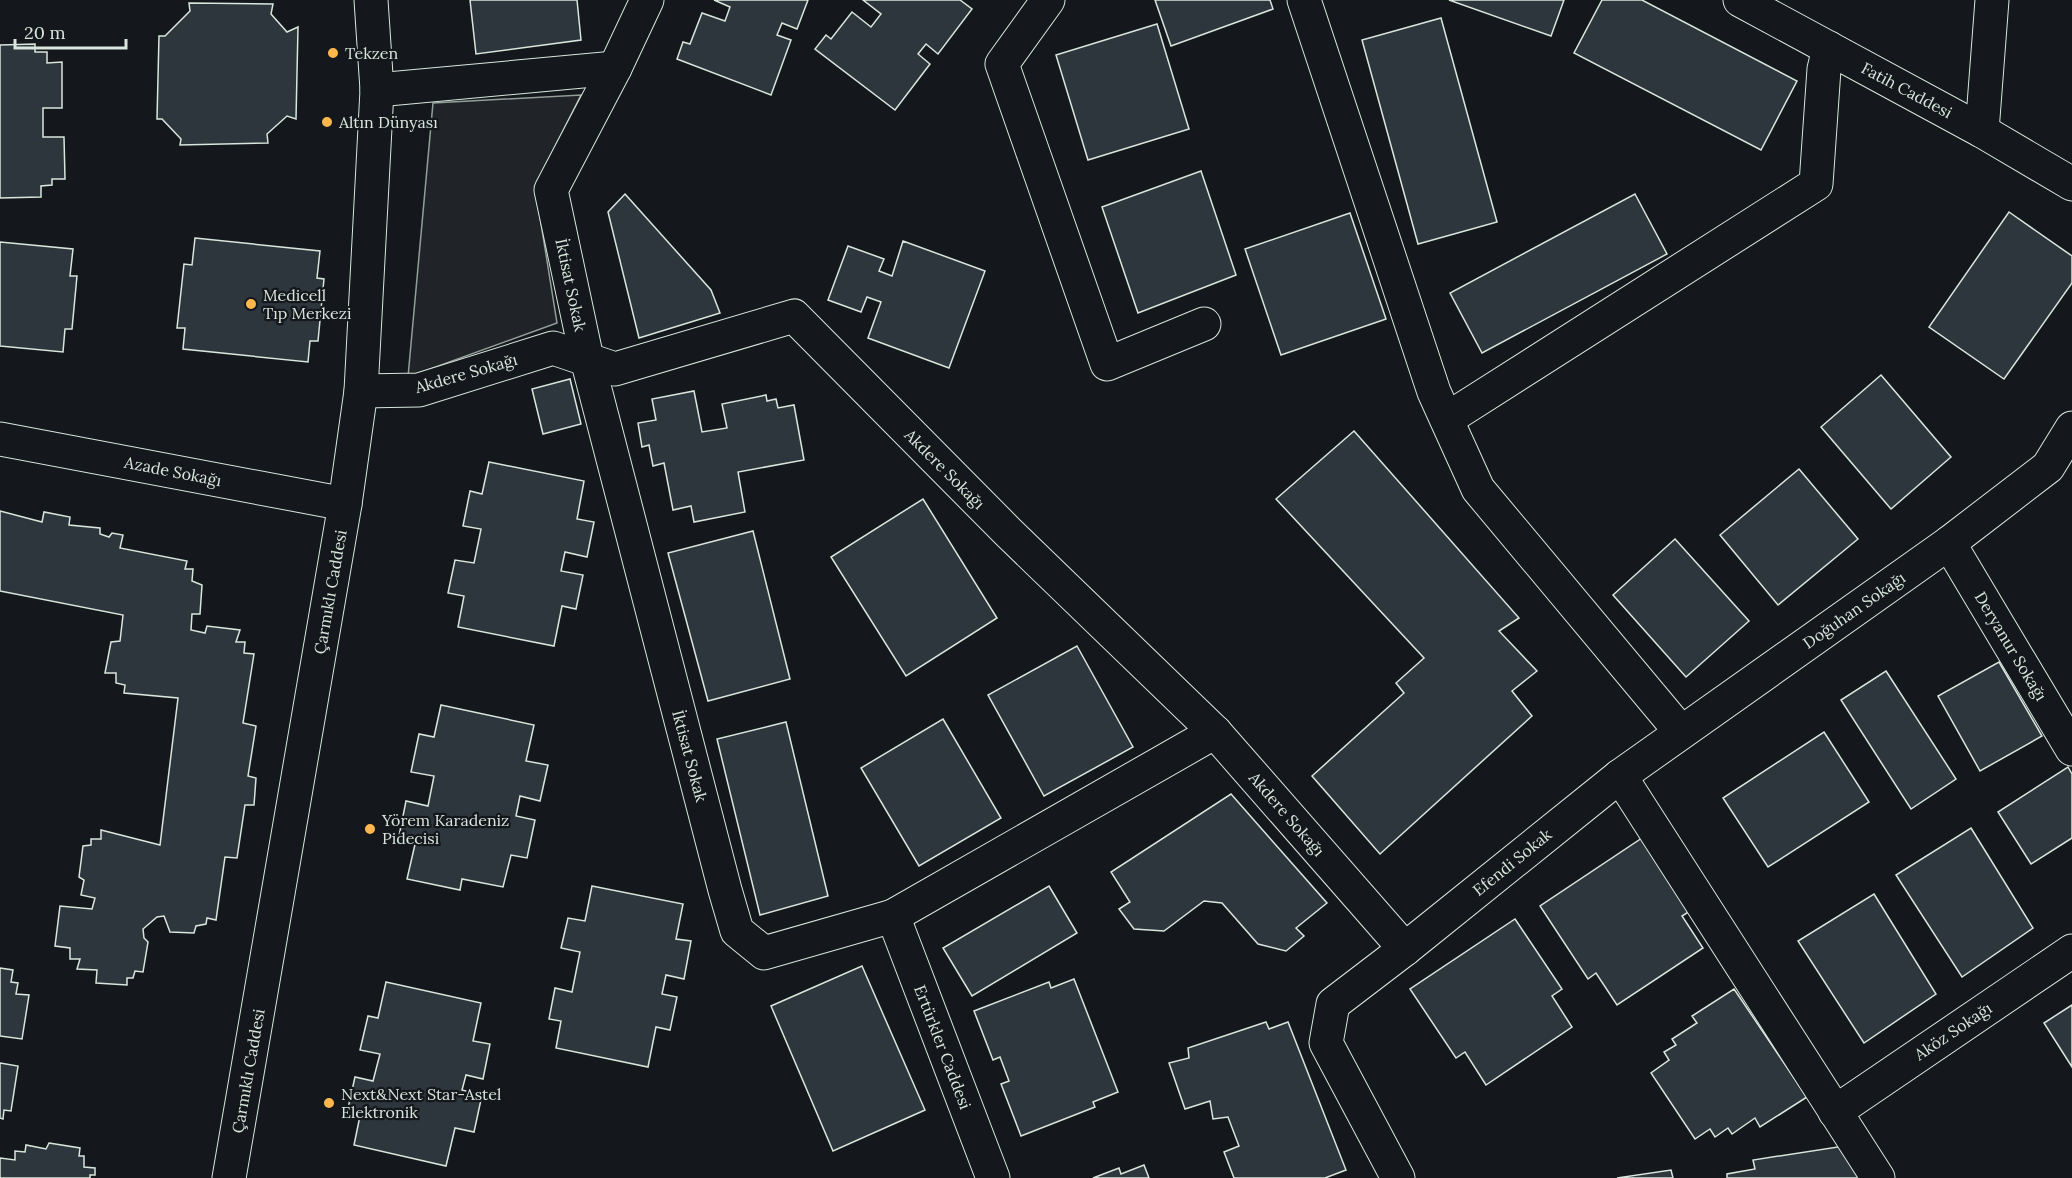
<svg xmlns="http://www.w3.org/2000/svg" width="2072" height="1178" font-family="Lora,serif">
  <rect width="100%" height="100%" fill="#14181c"/>
  <path fill="#202428" stroke="#939e99" stroke-width="1.5" d="M 581,95 L 535,186 L 557,323 L 408,377 L 433,103 Z"/>
  <g fill="#2c363c" stroke="#d8e6dc" stroke-width="1.5">
    <path d="M 470,0 L 577,0 L 581,40 L 476,54 Z"/>
    <path d="M 714,0 L 808,0 L 797,29 L 782,23 L 777,35 L 791,40 L 771,95 L 677,59 L 683,42 L 690,44 L 702,13 L 725,21 L 730,7 Z"/>
    <path d="M 863,0 L 960,0 L 972,9 L 938,54 L 926,44 L 918,54 L 930,64 L 895,110 L 815,49 L 826,35 L 831,39 L 852,12 L 871,27 L 881,14 Z"/>
    <path d="M 1155,0 L 1270,0 L 1273,9 L 1171,46 Z"/>
    <path d="M 1449,0 L 1564,0 L 1551,36 Z"/>
    <path d="M 1602,0 L 1642,0 L 1797,81 L 1761,150 L 1574,53 Z"/>
    <path d="M 189,3 L 273,4 L 271,14 L 287,32 L 298,27 L 296,119 L 287,116 L 267,134 L 268,143 L 180,145 L 181,139 L 162,119 L 157,119 L 159,36 L 165,36 L 190,11 Z"/>
    <path d="M 1441,18 L 1497,222 L 1418,244 L 1362,40 Z"/>
    <path d="M 1157,24 L 1189,129 L 1088,160 L 1056,55 Z"/>
    <path d="M 35,44 L 35,52 L 47,52 L 47,63 L 62,62 L 62,108 L 43,108 L 43,137 L 64,137 L 65,179 L 52,179 L 52,185 L 41,186 L 41,197 L 0,198 L 0,45 Z"/>
    <path d="M 1201,171 L 1236,275 L 1138,313 L 1102,207 Z"/>
    <path d="M 625,194 L 711,290 L 720,313 L 639,338 L 608,212 Z"/>
    <path d="M 1635,194 L 1667,254 L 1482,353 L 1450,293 Z"/>
    <path d="M 2009,212 L 2072,256 L 2072,283 L 2004,379 L 1929,327 Z"/>
    <path d="M 1350,213 L 1386,319 L 1281,355 L 1245,249 Z"/>
    <path d="M 195,238 L 320,251 L 317,278 L 324,279 L 318,341 L 310,341 L 308,362 L 183,349 L 185,328 L 177,328 L 184,264 L 192,265 Z"/>
    <path d="M 903,241 L 985,271 L 949,368 L 868,338 L 881,302 L 867,297 L 861,312 L 828,300 L 848,246 L 884,259 L 879,271 L 892,276 Z"/>
    <path d="M 0,242 L 73,249 L 70,276 L 77,276 L 72,329 L 65,329 L 63,352 L 0,346 Z"/>
    <path d="M 1881,375 L 1951,457 L 1891,509 L 1821,427 Z"/>
    <path d="M 570,379 L 581,424 L 543,434 L 532,389 Z"/>
    <path d="M 694,391 L 702,432 L 727,428 L 722,404 L 766,395 L 767,401 L 776,399 L 778,408 L 794,405 L 804,460 L 738,472 L 745,512 L 694,522 L 691,506 L 673,510 L 664,463 L 653,466 L 649,445 L 642,447 L 638,423 L 656,420 L 652,399 Z"/>
    <path d="M 1354,431 L 1519,618 L 1499,631 L 1537,671 L 1512,691 L 1532,716 L 1380,854 L 1312,776 L 1404,693 L 1396,683 L 1424,658 L 1276,499 Z"/>
    <path d="M 489,462 L 584,481 L 577,519 L 594,522 L 587,557 L 565,552 L 561,571 L 583,575 L 576,609 L 562,606 L 554,646 L 458,627 L 464,596 L 448,593 L 455,560 L 474,563 L 481,529 L 463,526 L 470,491 L 482,494 Z"/>
    <path d="M 1799,469 L 1858,539 L 1778,605 L 1720,535 Z"/>
    <path d="M 923,499 L 997,618 L 906,676 L 831,557 Z"/>
    <path d="M 0,511 L 42,522 L 44,512 L 70,517 L 69,525 L 100,528 L 100,534 L 109,537 L 112,533 L 123,535 L 120,548 L 187,561 L 185,569 L 193,569 L 192,581 L 202,585 L 200,614 L 192,614 L 191,630 L 205,633 L 207,626 L 240,630 L 236,642 L 245,642 L 244,653 L 254,654 L 243,723 L 256,726 L 248,776 L 256,778 L 254,805 L 245,805 L 237,858 L 225,857 L 216,920 L 207,918 L 206,924 L 196,926 L 194,933 L 170,932 L 164,916 L 157,917 L 143,929 L 144,938 L 148,942 L 143,972 L 135,971 L 133,978 L 127,978 L 127,985 L 96,983 L 97,970 L 77,969 L 80,959 L 70,959 L 70,948 L 55,946 L 60,906 L 92,909 L 95,898 L 81,895 L 84,880 L 79,877 L 83,846 L 91,845 L 91,839 L 101,839 L 101,830 L 160,845 L 178,698 L 124,693 L 125,685 L 116,683 L 116,673 L 105,673 L 111,642 L 120,641 L 123,615 L 0,591 Z"/>
    <path d="M 753,531 L 790,679 L 708,701 L 668,553 Z"/>
    <path d="M 1675,539 L 1749,621 L 1686,677 L 1613,595 Z"/>
    <path d="M 1077,646 L 1133,747 L 1044,796 L 988,695 Z"/>
    <path d="M 1999,662 L 2042,736 L 1980,771 L 1938,696 Z"/>
    <path d="M 1886,671 L 1956,779 L 1911,809 L 1841,700 Z"/>
    <path d="M 441,705 L 534,725 L 526,761 L 548,765 L 540,801 L 520,796 L 516,816 L 535,820 L 527,858 L 511,855 L 503,887 L 462,879 L 460,890 L 407,879 L 416,840 L 399,836 L 406,801 L 428,806 L 434,776 L 411,772 L 419,734 L 434,737 Z"/>
    <path d="M 943,719 L 1001,818 L 919,866 L 861,768 Z"/>
    <path d="M 786,722 L 828,896 L 760,915 L 717,739 Z"/>
    <path d="M 1824,732 L 1869,802 L 1768,867 L 1723,798 Z"/>
    <path d="M 2068,767 L 2072,774 L 2072,838 L 2031,864 L 1998,812 Z"/>
    <path d="M 1231,794 L 1327,903 L 1296,928 L 1304,936 L 1286,951 L 1258,944 L 1222,903 L 1204,901 L 1164,931 L 1134,929 L 1119,909 L 1130,902 L 1111,872 Z"/>
    <path d="M 1971,828 L 2033,928 L 1962,977 L 1896,875 Z"/>
    <path d="M 1642,838 L 1690,911 L 1682,916 L 1703,948 L 1617,1005 L 1596,973 L 1588,979 L 1540,906 Z"/>
    <path d="M 592,886 L 683,904 L 676,939 L 691,941 L 684,979 L 666,975 L 662,994 L 677,997 L 670,1030 L 656,1027 L 648,1067 L 556,1048 L 561,1021 L 549,1019 L 555,988 L 572,992 L 580,952 L 561,948 L 568,918 L 585,921 Z"/>
    <path d="M 1049,886 L 1077,933 L 972,996 L 943,948 Z"/>
    <path d="M 1874,894 L 1936,994 L 1864,1043 L 1798,941 Z"/>
    <path d="M 1515,919 L 1562,989 L 1552,996 L 1572,1027 L 1486,1085 L 1465,1052 L 1456,1058 L 1410,989 Z"/>
    <path d="M 862,966 L 925,1110 L 833,1151 L 771,1006 Z"/>
    <path d="M 0,968 L 13,970 L 11,982 L 18,983 L 16,994 L 29,995 L 22,1039 L 0,1036 Z"/>
    <path d="M 1074,979 L 1118,1092 L 1093,1102 L 1095,1107 L 1021,1136 L 1001,1084 L 1009,1081 L 1000,1057 L 993,1060 L 974,1011 L 1049,982 L 1051,988 Z"/>
    <path d="M 386,982 L 481,1003 L 473,1041 L 490,1044 L 483,1079 L 466,1075 L 462,1090 L 482,1095 L 474,1132 L 455,1128 L 446,1166 L 354,1145 L 360,1116 L 347,1113 L 355,1077 L 373,1081 L 380,1054 L 360,1050 L 368,1016 L 378,1018 Z"/>
    <path d="M 1734,989 L 1807,1097 L 1760,1127 L 1755,1118 L 1732,1134 L 1728,1128 L 1715,1137 L 1710,1129 L 1695,1139 L 1651,1073 L 1669,1060 L 1664,1052 L 1676,1045 L 1672,1039 L 1697,1023 L 1692,1016 Z"/>
    <path d="M 2072,1005 L 2072,1067 L 2044,1023 Z"/>
    <path d="M 1266,1022 L 1269,1029 L 1288,1022 L 1346,1170 L 1325,1178 L 1234,1178 L 1224,1152 L 1239,1146 L 1228,1117 L 1213,1119 L 1210,1101 L 1185,1109 L 1169,1063 L 1189,1058 L 1188,1048 Z"/>
    <path d="M 0,1063 L 18,1066 L 11,1111 L 4,1110 L 3,1119 L 0,1118 Z"/>
    <path d="M 49,1143 L 80,1148 L 79,1156 L 84,1156 L 84,1167 L 95,1168 L 95,1175 L 90,1175 L 90,1178 L 0,1178 L 0,1158 L 15,1160 L 15,1151 L 25,1152 L 26,1145 L 46,1149 Z"/>
    <path d="M 1844,1146 L 1846,1158 L 1855,1157 L 1858,1178 L 1727,1178 L 1727,1174 L 1755,1169 L 1753,1160 Z"/>
    <path d="M 1144,1165 L 1149,1178 L 1093,1178 L 1119,1168 L 1121,1174 Z"/>
    <path d="M 1671,1170 L 1673,1178 L 1617,1178 Z"/>
  </g>
  <g fill="none" stroke-linecap="round" stroke-linejoin="round">
    <defs>
      <g id="street">
        <path d="M 647,0 L 615,68 L 551,190 L 587,359 L 725,890 L 737,931 L 764,953 L 893,916 L 1215,732"/>
        <path d="M 1048,0 L 1002,64 L 1107,364 L 1204,324"/>
        <path d="M 1304,0 L 1434,392 L 1478,489 L 1681,732"/>
        <path d="M 377,90 L 615,68"/>
        <path d="M 1982,131 L 1992,0"/>
        <path d="M 361,391 L 419,390 L 553,348 L 615,369 L 794,316 L 1008,532 L 1215,732 L 1405,949"/>
        <path d="M 1447,419 L 1816,184 L 1824,69 L 1829,48"/>
        <path d="M 0,439 L 345,504"/>
        <path d="M 1949,543 L 2072,749"/>
        <path d="M 1620,776 L 1878,1178"/>
        <path d="M 893,916 L 993,1178"/>
        <path d="M 1835,1112 L 2072,951"/>
        <path d="M 1398,1178 L 1326,1043 L 1333,1004 L 1405,949 L 1620,776 L 1949,543 L 2048,467 L 2072,428"/>
      </g>
      <g id="secondary">
        <path d="M 1740,0 L 1982,131 L 2072,184"/>
        <path d="M 229,1178 L 345,504 L 361,391 L 377,90 L 371,0"/>
      </g>
    </defs>
    <use href="#street" stroke="#d8e6dc" stroke-width="35"/>
    <use href="#secondary" stroke="#d8e6dc" stroke-width="35"/>
    <use href="#street" stroke="#14181c" stroke-width="33"/>
    <use href="#secondary" stroke="#14181c" stroke-width="33"/>
  </g>
  <g fill="#ffb74d" stroke="#14181c" stroke-width="2">
    <circle cx="333" cy="53" r="6"/>
    <circle cx="327" cy="122" r="6"/>
    <circle cx="251" cy="304" r="6"/>
    <circle cx="370" cy="829" r="6"/>
    <circle cx="329" cy="1103" r="6"/>
  </g>
  <g text-anchor="middle" stroke-width="4.5" stroke-linejoin="round" paint-order="stroke">
    <g font-size="16" fill="#d8e6dc" stroke="#14181c" text-anchor="start">
      <text x="345" y="59">Tekzen</text>
      <text x="339" y="128">Altın Dünyası</text>
      <text x="263" y="301">Medicell<tspan x="263" dy="18">Tıp Merkezi</tspan></text>
      <text x="382" y="826">Yörem Karadeniz<tspan x="382" dy="18">Pidecisi</tspan></text>
      <text x="341" y="1100">Next&amp;Next Star-Astel<tspan x="341" dy="18">Elektronik</tspan></text>
    </g>
    <g font-size="16" fill="#d8e6dc" stroke="#14181c">
      <text transform="translate(1907 90) rotate(28)" y="6">Fatih Caddesi</text>
      <text transform="translate(571 285) rotate(78)" y="6">İktisat Sokak</text>
      <text transform="translate(466 373) rotate(-16)" y="6">Akdere Sokağı</text>
      <text transform="translate(945 469) rotate(45)" y="6">Akdere Sokağı</text>
      <text transform="translate(173 471) rotate(11)" y="6">Azade Sokağı</text>
      <text transform="translate(330 592) rotate(-80)" y="6">Çarmıklı Caddesi</text>
      <text transform="translate(1854 610) rotate(-35)" y="6">Doğuhan Sokağı</text>
      <text transform="translate(2011 646) rotate(59)" y="6">Deryanur Sokağı</text>
      <text transform="translate(690 756) rotate(75)" y="6">İktisat Sokak</text>
      <text transform="translate(1287 814) rotate(49)" y="6">Akdere Sokağı</text>
      <text transform="translate(1512 862) rotate(-39)" y="6">Efendi Sokak</text>
      <text transform="translate(1953 1031) rotate(-34)" y="6">Aköz Sokağı</text>
      <text transform="translate(943 1047) rotate(69)" y="6">Ertürkler Caddesi</text>
      <text transform="translate(248 1071) rotate(-80)" y="6">Çarmıklı Caddesi</text>
    </g>
  </g>
  <path d="M15 39v9h111v-9" fill="none" stroke="#d8e6dc" stroke-width="3"/>
  <text x="24" y="39" font-size="18" fill="#d8e6dc" stroke="#14181c" stroke-width="4.5" paint-order="stroke">20 m</text>
</svg>
